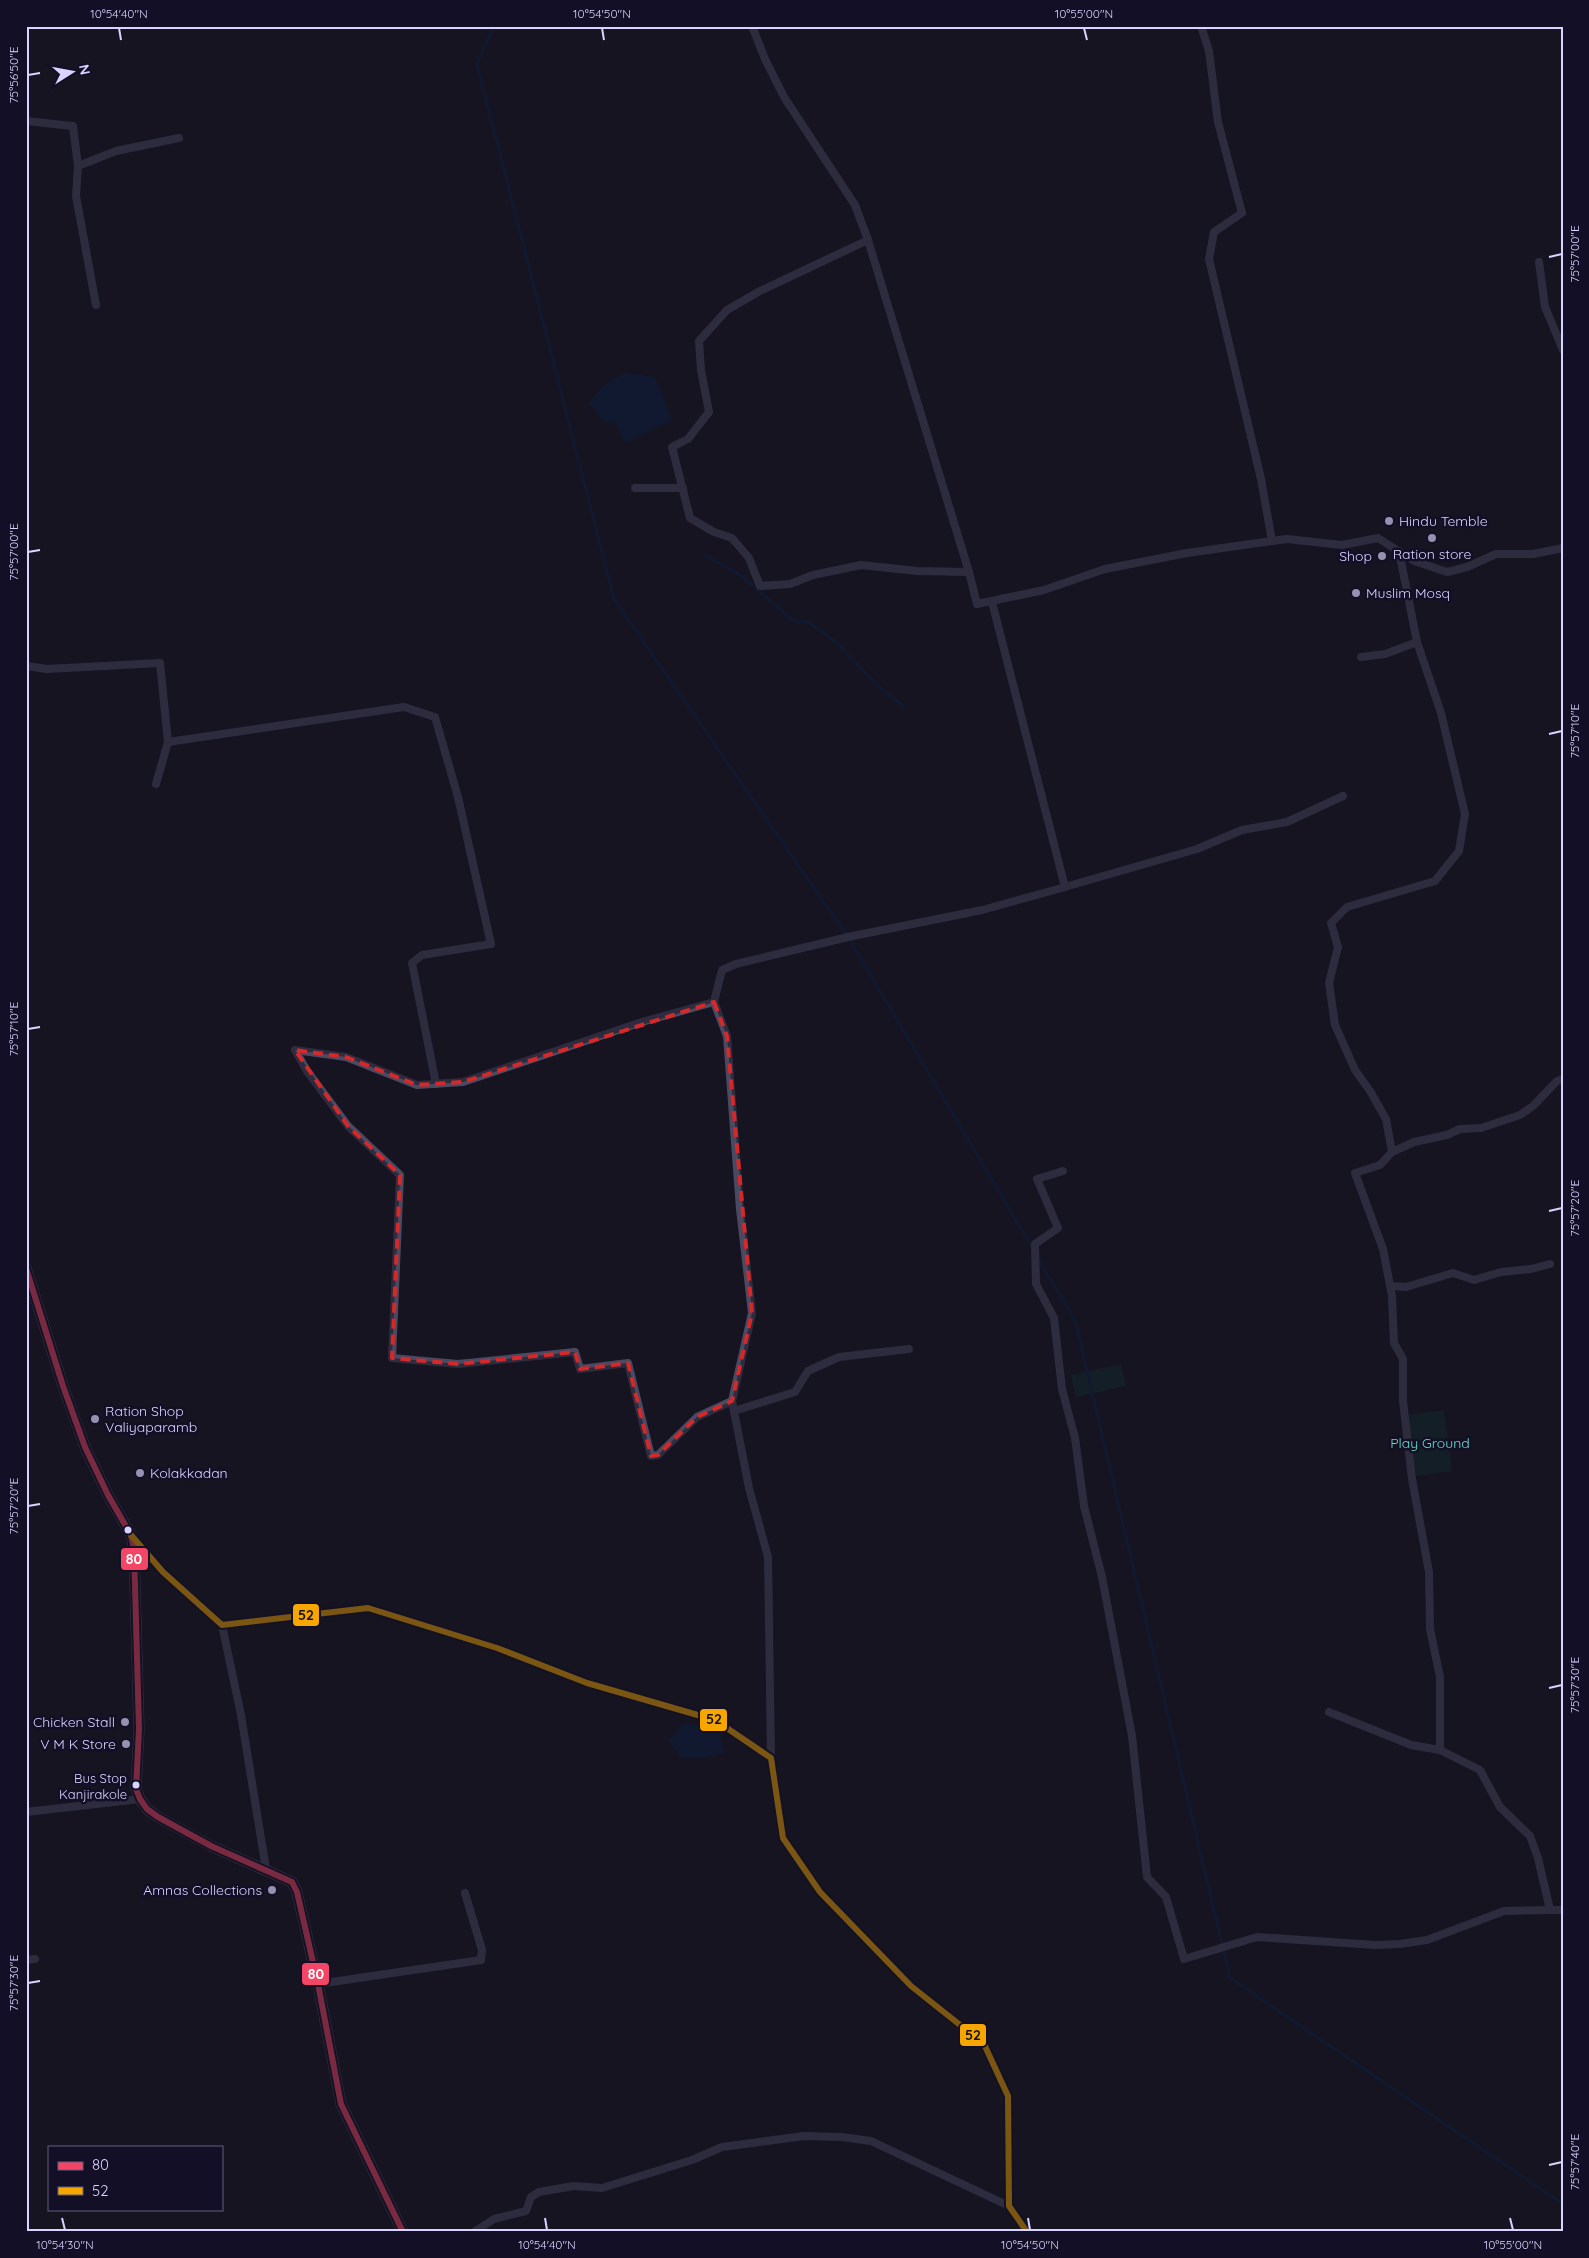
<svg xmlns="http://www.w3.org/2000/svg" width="1589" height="2258" font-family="Quicksand,sans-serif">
  <rect width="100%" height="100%" fill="#161421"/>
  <g fill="#132c2d">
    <path d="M 1121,1364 L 1126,1386 L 1076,1397 L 1071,1375 Z"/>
    <path d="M 1444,1410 L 1452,1471 L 1416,1476 L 1408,1415 Z"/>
  </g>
  <g fill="#0d2144">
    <path d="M 625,373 L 655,377 L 672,420 L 626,443 L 615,423 L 604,422 L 589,403 L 605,384 Z"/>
    <path d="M 684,1723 L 710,1728 L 720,1734 L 724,1753 L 704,1758 L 681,1758 L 669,1741 Z"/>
  </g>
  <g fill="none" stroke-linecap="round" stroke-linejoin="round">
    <g stroke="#0d2144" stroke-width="3">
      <path d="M 494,26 L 477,64 L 614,599 L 848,937 L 1033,1249"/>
      <path d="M 705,555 L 743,577 L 792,620 L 810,623 L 837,643 L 877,685 L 904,707"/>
      <path d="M 1037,1257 L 1075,1320 L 1230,1978 L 1563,2204"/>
    </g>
    <g stroke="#4a4962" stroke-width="8">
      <path d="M 752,26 L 765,59 L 784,97 L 855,205 L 868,240 L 760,291 L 727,310 L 699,341 L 701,370 L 709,412 L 688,439 L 672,447 L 690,518 L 714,532 L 732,538 L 749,558 L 760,586 L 790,584 L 813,575 L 861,565 L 917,571 L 969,572 L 977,604 L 1044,590 L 1105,569 L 1187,553 L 1272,541 L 1287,539 L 1342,545 L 1378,538 L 1414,561 L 1447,572 L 1467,567 L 1496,554 L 1533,554 L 1563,548"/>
      <path d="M 1201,26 L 1209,51 L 1218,122 L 1242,213 L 1214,232 L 1209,259 L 1261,479 L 1272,541"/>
      <path d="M 26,121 L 73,126 L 78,166 L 76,196 L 96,305"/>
      <path d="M 78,166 L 116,151 L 179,138"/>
      <path d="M 868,240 L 969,572"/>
      <path d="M 1539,262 L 1545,307 L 1563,350"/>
      <path d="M 635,488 L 683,488"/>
      <path d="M 1399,551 L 1417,642 L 1441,713 L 1465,814 L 1459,851 L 1435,881 L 1347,907 L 1331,923 L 1338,947 L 1329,983 L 1335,1025 L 1355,1070 L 1370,1091 L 1386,1119 L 1392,1152 L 1380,1165 L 1355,1173 L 1383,1249 L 1392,1296 L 1394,1343 L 1403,1359 L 1403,1401 L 1412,1479 L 1429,1572 L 1430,1629 L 1440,1677 L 1440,1750 L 1480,1770 L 1500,1807 L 1530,1836 L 1538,1858 L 1550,1910 L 1563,1910"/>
      <path d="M 992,602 L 1065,887"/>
      <path d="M 1361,657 L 1385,654 L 1417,642"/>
      <path d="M 26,666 L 47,669 L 160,663 L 168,742 L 156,784"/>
      <path d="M 168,742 L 404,707 L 435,717 L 458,797 L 491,944 L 422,955 L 412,963 L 436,1084"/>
      <path d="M 295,1050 L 307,1071 L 348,1126 L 400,1175 L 392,1358 L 458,1364 L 575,1352 L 580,1369 L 628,1363 L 651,1456 L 658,1455 L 697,1417 L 732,1401"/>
      <path d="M 295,1050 L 346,1057 L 417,1085 L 463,1082 L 642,1022 L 714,1002"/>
      <path d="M 1392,1152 L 1414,1142 L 1447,1135 L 1460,1129 L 1481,1128 L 1520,1115 L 1533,1106 L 1557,1081 L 1563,1079"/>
      <path d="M 1063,1171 L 1037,1179 L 1058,1228 L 1035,1244 L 1036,1284 L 1054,1318 L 1062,1389 L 1075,1438 L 1084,1506 L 1102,1577 L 1132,1736 L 1147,1877 L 1166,1897 L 1184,1959 L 1257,1937 L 1375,1945 L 1400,1944 L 1427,1940 L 1504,1911 L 1550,1910"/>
      <path d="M 1391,1286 L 1406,1287 L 1453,1273 L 1474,1280 L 1501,1272 L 1531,1269 L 1550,1264"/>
      <path d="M 734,1411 L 795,1392 L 808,1371 L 839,1357 L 909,1349"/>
      <path d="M 132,1536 L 163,1572 L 222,1625 L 368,1608 L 497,1648 L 587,1683 L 715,1720 L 771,1758 L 783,1838 L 820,1892 L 911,1986 L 984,2044 L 1008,2096 L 1009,2206 L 1027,2232"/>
      <path d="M 222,1625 L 241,1715 L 266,1869"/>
      <path d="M 1329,1712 L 1411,1745 L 1440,1750"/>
      <path d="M 771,1758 L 768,1557 L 749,1488 L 732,1401 L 752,1313 L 740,1209 L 727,1036 L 714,1002 L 722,970 L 736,964 L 848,937 L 982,910 L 1051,891 L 1197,849 L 1242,830 L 1287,822 L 1343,796"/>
      <path d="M 26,1812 L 140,1799"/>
      <path d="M 26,1960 L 35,1959"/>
      <path d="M 318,1984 L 481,1960 L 482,1950 L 465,1893"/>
      <path d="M 474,2232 L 494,2219 L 526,2211 L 531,2197 L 539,2192 L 574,2186 L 602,2188 L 692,2160 L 722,2147 L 804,2136 L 841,2137 L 871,2141 L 1009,2206"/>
    </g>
    <path stroke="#575674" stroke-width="11" d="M 26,1268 L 63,1386 L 85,1447 L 108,1495 L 131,1535 L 134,1549 L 139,1729 L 136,1789 L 140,1799 L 147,1809 L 158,1817 L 211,1846 L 292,1882 L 297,1892 L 318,1984 L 341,2104 L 403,2232"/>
    <defs>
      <path id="bus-1" d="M 26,1268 L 63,1386 L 85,1447 L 108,1495 L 131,1535 L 134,1549 L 139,1729 L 136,1789 L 140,1799 L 147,1809 L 158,1817 L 211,1846 L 292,1882 L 297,1892 L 318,1984 L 341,2104 L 403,2232"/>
      <path id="bus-2" d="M 131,1535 L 163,1572 L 222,1625 L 368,1608 L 497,1648 L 587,1683 L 715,1720 L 771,1758 L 783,1838 L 820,1892 L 911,1986 L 984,2044 L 1008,2096 L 1009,2206 L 1027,2232"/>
    </defs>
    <use href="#bus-1" stroke="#130f26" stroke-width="10"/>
    <use href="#bus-2" stroke="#130f26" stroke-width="10"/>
    <use href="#bus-1" stroke="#f34667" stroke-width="6"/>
    <use href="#bus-2" stroke="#f7a600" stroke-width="6"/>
  </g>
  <path d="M0 0H1589V2258H0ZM 714,1002 L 727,1036 L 752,1313 L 732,1401 L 697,1417 L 658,1455 L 651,1456 L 628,1363 L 580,1369 L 575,1352 L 458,1364 L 392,1358 L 400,1175 L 348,1126 L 295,1050 L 346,1057 L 417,1085 L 463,1082 Z" fill="#161421" fill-opacity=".55" fill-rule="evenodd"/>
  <path fill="none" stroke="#d62828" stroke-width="4" stroke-dasharray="10 6" stroke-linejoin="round" d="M 714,1002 L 727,1036 L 752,1313 L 732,1401 L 697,1417 L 658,1455 L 651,1456 L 628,1363 L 580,1369 L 575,1352 L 458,1364 L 392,1358 L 400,1175 L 348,1126 L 295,1050 L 346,1057 L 417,1085 L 463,1082 Z"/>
  <path fill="none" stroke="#d9d4ff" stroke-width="2" d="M 119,28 L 121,40M 602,28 L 604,40M 1084,28 L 1087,40M 28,75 L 40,73M 1549,257 L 1562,254M 28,552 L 40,550M 1549,734 L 1562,731M 28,1029 L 40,1027M 1549,1211 L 1562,1208M 28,1506 L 40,1504M 1549,1688 L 1562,1685M 28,1983 L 40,1981M 1549,2165 L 1562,2162M 62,2218 L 65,2230M 545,2218 L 547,2230M 1028,2218 L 1030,2230M 1510,2218 L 1513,2230"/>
  <g fill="#9591b1" stroke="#130f26" stroke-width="2">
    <circle cx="1389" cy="521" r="5"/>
    <circle cx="1432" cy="538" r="5"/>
    <circle cx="1382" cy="556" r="5"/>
    <circle cx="1356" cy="593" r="5"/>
    <circle cx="95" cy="1419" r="5"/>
    <circle cx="140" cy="1473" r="5"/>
    <circle cx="125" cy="1722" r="5"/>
    <circle cx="126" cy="1744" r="5"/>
    <circle cx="272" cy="1890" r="5"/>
  </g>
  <g fill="#d9d4ff" stroke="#130f26" stroke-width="2">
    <circle cx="128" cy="1530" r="4.5"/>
    <circle cx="136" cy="1785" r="4.5"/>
  </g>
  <g text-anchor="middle" stroke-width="5" stroke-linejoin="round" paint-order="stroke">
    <g font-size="13" fill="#d9d4ff" stroke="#130f26" text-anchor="end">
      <text x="127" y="1783">Bus Stop<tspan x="127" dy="16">Kanjirakole</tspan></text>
    </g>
    <g font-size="14" fill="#d9d4ff" stroke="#130f26" text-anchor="start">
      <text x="1399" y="526">Hindu Temble</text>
      <text x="1432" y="559" text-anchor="middle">Ration store</text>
      <text x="1372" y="561" text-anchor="end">Shop</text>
      <text x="1366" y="598">Muslim Mosq</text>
      <text x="105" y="1416">Ration Shop<tspan x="105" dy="16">Valiyaparamb</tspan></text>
      <text x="150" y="1478">Kolakkadan</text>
      <text x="115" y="1727" text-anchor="end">Chicken Stall</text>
      <text x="116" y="1749" text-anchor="end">V M K Store</text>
      <text x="262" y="1895" text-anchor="end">Amnas Collections</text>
    </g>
    <g font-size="14" fill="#5fe0c0" stroke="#130f26">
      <text x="1430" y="1448">Play Ground</text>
    </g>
  </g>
  <g stroke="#130f26" stroke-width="2">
    <rect x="120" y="1547" width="29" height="24" rx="5" fill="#f34667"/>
    <rect x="292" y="1603" width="28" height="24" rx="5" fill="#f7a600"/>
    <rect x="699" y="1708" width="29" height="24" rx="5" fill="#f7a600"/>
    <rect x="301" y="1962" width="29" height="24" rx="5" fill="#f34667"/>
    <rect x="959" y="2023" width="28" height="24" rx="5" fill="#f7a600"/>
  </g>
  <g font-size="14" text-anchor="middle" font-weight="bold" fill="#fff">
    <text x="134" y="1564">80</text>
    <text x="316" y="1979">80</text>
  </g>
  <g font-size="14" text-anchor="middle" font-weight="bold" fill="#111">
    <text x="306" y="1620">52</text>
    <text x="714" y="1724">52</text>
    <text x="973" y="2040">52</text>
  </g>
  <rect width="1589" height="2258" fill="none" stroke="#130f26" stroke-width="55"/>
  <rect x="48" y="2146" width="175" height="65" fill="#130f26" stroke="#625e7d"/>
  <rect x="58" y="2162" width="25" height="8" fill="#f34667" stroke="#625e7d"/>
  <text x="92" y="2170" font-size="15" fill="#d9d4ff">80</text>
  <rect x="58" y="2187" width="25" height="8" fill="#f7a600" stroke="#625e7d"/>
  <text x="92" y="2196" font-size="15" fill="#d9d4ff">52</text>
  <g transform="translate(72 72) rotate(79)" stroke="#130f26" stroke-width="4" paint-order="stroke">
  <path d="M0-4L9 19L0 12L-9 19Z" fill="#d9d4ff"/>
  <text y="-8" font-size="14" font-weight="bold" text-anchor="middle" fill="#d9d4ff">N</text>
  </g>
  <rect x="28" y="28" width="1534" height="2202" fill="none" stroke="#d9d4ff" stroke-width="2"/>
  <g font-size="12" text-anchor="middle" fill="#d9d4ff">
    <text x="119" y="18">10°54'40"N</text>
    <text x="602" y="18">10°54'50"N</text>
    <text x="1084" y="18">10°55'00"N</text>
    <text transform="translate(14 75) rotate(-90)" y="4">75°56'50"E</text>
    <text transform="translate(1575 254) rotate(-90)" y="4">75°57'00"E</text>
    <text transform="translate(14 552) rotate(-90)" y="4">75°57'00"E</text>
    <text transform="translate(1575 731) rotate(-90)" y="4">75°57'10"E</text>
    <text transform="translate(14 1029) rotate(-90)" y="4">75°57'10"E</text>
    <text transform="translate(1575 1208) rotate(-90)" y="4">75°57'20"E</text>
    <text transform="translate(14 1506) rotate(-90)" y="4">75°57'20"E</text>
    <text transform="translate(1575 1685) rotate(-90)" y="4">75°57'30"E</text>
    <text transform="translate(14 1983) rotate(-90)" y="4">75°57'30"E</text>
    <text transform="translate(1575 2162) rotate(-90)" y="4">75°57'40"E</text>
    <text x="65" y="2249">10°54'30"N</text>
    <text x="547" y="2249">10°54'40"N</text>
    <text x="1030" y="2249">10°54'50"N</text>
    <text x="1513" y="2249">10°55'00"N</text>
  </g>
</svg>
